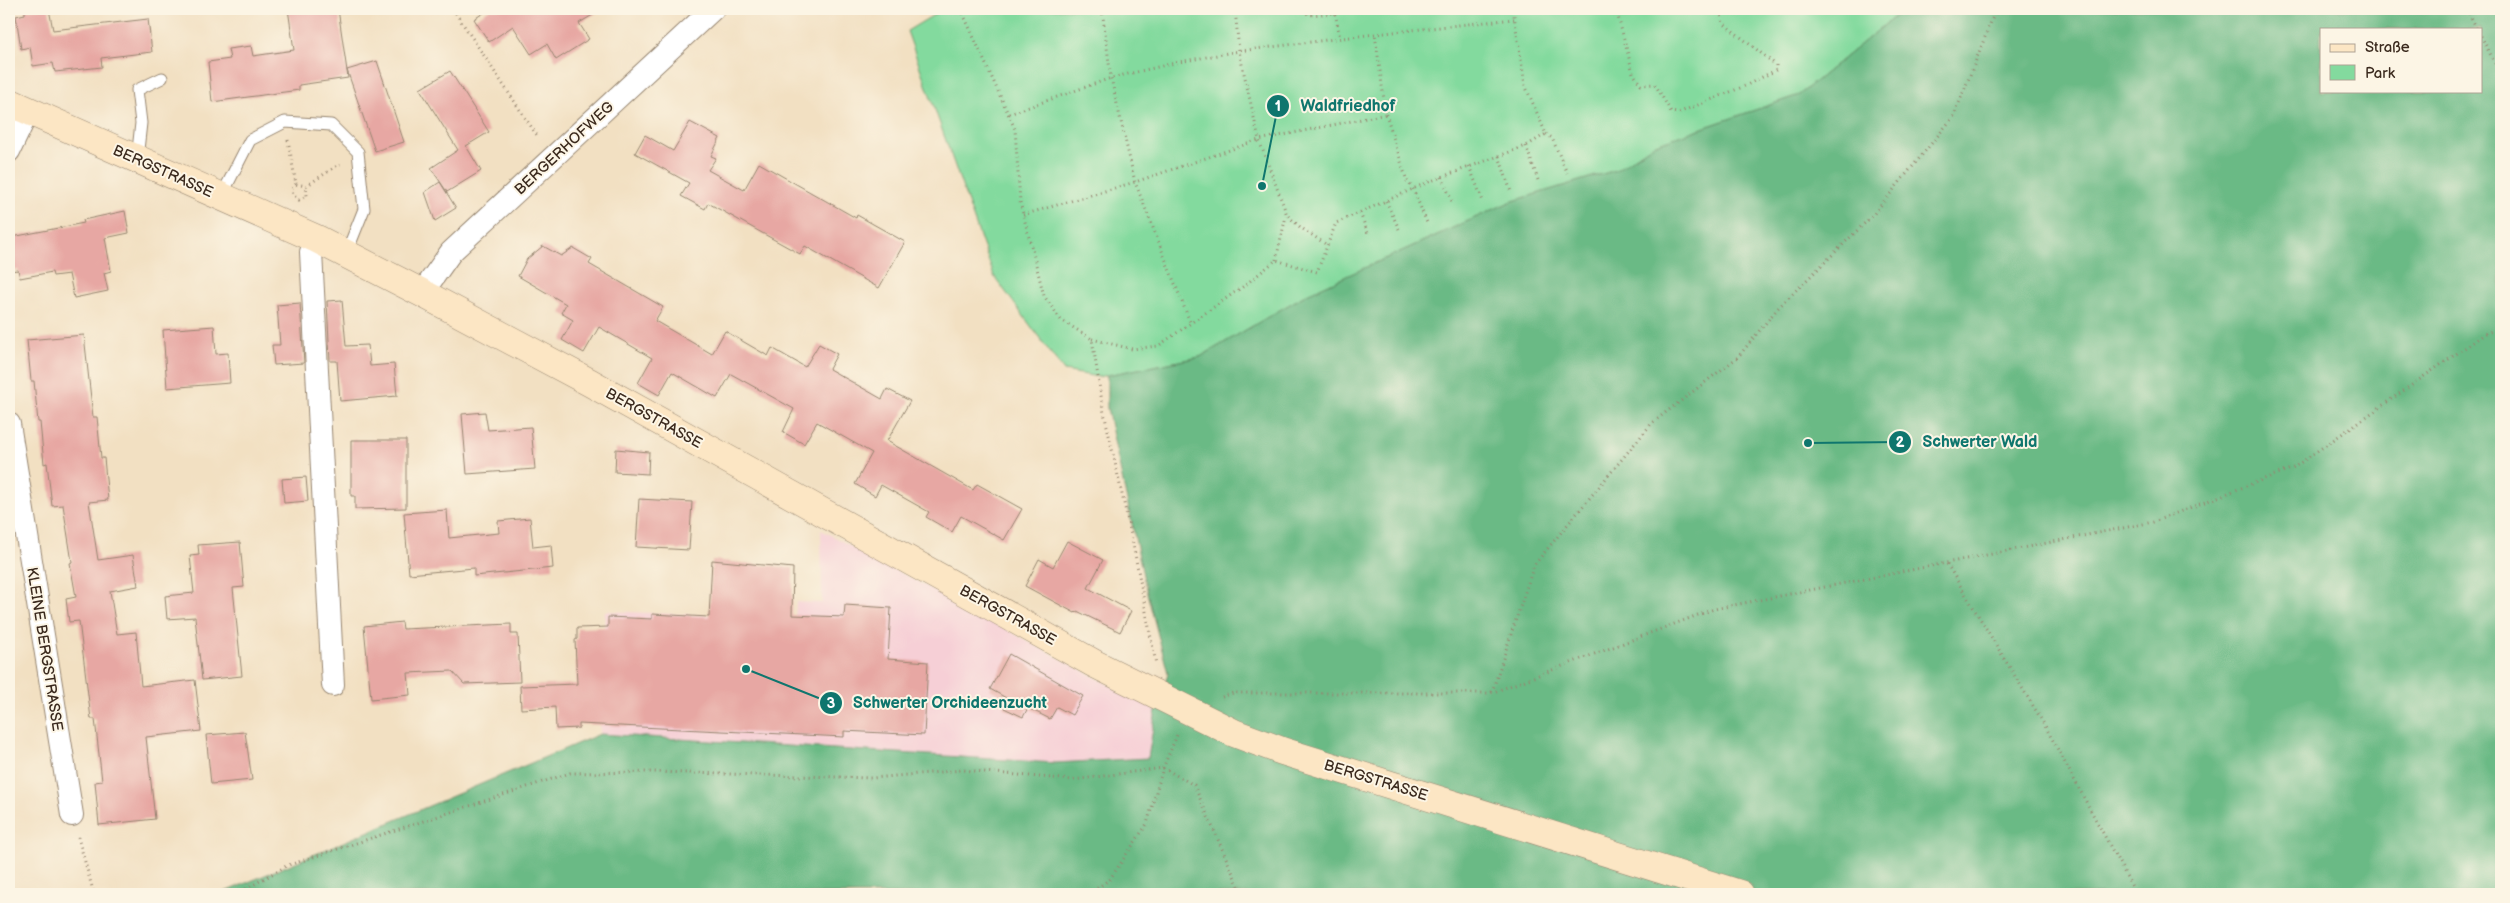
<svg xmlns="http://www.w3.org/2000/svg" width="2510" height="903" font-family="'Balsamiq Sans',sans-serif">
  <rect width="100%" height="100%" fill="#fcf5e5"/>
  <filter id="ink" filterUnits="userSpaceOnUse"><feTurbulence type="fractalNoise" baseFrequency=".02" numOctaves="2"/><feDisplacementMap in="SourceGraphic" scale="10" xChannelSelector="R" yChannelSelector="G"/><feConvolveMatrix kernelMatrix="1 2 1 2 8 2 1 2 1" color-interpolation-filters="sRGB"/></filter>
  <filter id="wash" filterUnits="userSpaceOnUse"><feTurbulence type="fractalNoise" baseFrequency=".0096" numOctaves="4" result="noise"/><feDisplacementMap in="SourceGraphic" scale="20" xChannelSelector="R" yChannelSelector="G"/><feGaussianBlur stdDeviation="1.12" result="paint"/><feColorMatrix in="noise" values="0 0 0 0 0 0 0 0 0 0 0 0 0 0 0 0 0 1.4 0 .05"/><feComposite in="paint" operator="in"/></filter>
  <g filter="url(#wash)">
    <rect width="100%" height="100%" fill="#f2e0c2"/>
    <path fill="#f6cfd6" d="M 821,530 L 1156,710 L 1148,758 L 1055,763 L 600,734 L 605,611 L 795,619 L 796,602 L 822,603 Z"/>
    <path fill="#83da9e" stroke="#5f825e" d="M 935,9 L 1904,9 L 1799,95 L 1653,145 L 1616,170 L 1510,202 L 1307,294 L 1200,357 L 1098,377 L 1064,371 L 994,276 L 907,31 L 937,13 Z"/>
    <path fill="#6aba85" stroke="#527252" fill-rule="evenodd" d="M 1904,9 L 2501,9 L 2501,894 L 220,894 L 600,734 L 1055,763 L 1148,758 L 1156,710 L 1168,673 L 1146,589 L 1107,408 L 1107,375 L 1200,357 L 1307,294 L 1510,202 L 1616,170 L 1653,145 L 1799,95 ZM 2321,29 L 2481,29 L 2481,91 L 2321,91 Z"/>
    <g id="blocks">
      <g fill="#e7a7a3">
        <path d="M 36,9 L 49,9 L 53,30 L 148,19 L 152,52 L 101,58 L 102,67 L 55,72 L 53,63 L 33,66 L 30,47 L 21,49 L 16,16 L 25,14 L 25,10 Z"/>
        <path d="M 288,9 L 338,9 L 348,78 L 299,85 L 299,90 L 212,102 L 208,62 L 230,59 L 228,49 L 251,46 L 253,56 L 294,50 Z"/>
        <path d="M 490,9 L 603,9 L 579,23 L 589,39 L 556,60 L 547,44 L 531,54 L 513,26 L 489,42 L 474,19 Z"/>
        <path d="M 377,61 L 404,142 L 375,151 L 347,70 Z"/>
        <path d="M 450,71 L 489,132 L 466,146 L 481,171 L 447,192 L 431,168 L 458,150 L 420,89 Z"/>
        <path d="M 690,122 L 720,138 L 711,156 L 716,158 L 708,170 L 744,190 L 759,163 L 856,218 L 857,215 L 905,242 L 879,288 L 805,246 L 800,254 L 708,203 L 705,209 L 681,196 L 689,183 L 635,153 L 645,135 L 673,151 Z"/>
        <path d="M 440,182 L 456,208 L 435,221 L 425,192 Z"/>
        <path d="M 125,211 L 129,233 L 105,238 L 111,271 L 104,273 L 108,291 L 74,298 L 69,274 L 53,276 L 52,272 L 20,278 L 18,270 L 9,271 L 9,244 L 13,243 L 12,237 L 84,223 L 83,220 Z"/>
        <path d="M 543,246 L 561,256 L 573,248 L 592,259 L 589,264 L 663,307 L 655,321 L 712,354 L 725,331 L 768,356 L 772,348 L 805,367 L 819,344 L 837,354 L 829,369 L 882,399 L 887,389 L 910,401 L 887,441 L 973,490 L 977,484 L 1022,509 L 1004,540 L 961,516 L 952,532 L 926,517 L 929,512 L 881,485 L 875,496 L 855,484 L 872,453 L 817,422 L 804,444 L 783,432 L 794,409 L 731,374 L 717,398 L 672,372 L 659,395 L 638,383 L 652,358 L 599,327 L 584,353 L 562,340 L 573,320 L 561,313 L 566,304 L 518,276 L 527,259 Z"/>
        <path d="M 342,300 L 346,346 L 368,345 L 370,366 L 394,364 L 397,396 L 340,401 L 337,361 L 330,361 L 327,301 Z"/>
        <path d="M 300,303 L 304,363 L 274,365 L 272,345 L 280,345 L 277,305 Z"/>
        <path d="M 214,326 L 216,354 L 228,353 L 230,383 L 167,388 L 163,330 Z"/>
        <path d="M 84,335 L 93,417 L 97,417 L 101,458 L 104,458 L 108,500 L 89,502 L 98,560 L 133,555 L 138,586 L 110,591 L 117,634 L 136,632 L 141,686 L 195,680 L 201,731 L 146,737 L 155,819 L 99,825 L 95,782 L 102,781 L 95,719 L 91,719 L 79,621 L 69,622 L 66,599 L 76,597 L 70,563 L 72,562 L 63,505 L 52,506 L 47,463 L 44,464 L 40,422 L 38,422 L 34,381 L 31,381 L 27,340 Z"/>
        <path d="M 485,412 L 488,430 L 531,427 L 535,469 L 467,474 L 462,414 Z"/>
        <path d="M 351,440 L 406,440 L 406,508 L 355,509 L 355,496 L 351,496 Z"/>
        <path d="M 616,449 L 649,452 L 648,474 L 615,472 Z"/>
        <path d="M 306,477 L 308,501 L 284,503 L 282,479 Z"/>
        <path d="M 639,499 L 692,502 L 689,550 L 636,547 Z"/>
        <path d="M 447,510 L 449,538 L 499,533 L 498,521 L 530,518 L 533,547 L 551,545 L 553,568 L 474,576 L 474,568 L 409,574 L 404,513 Z"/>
        <path d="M 1067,541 L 1103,560 L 1088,588 L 1131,611 L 1120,632 L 1077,611 L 1075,613 L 1025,586 L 1039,559 L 1053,567 Z"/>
        <path d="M 240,542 L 244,587 L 233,588 L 242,676 L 202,680 L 195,617 L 167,619 L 165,596 L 194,593 L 190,556 L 199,555 L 198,545 Z"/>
        <path d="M 712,560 L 793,568 L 792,615 L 844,617 L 845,605 L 891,608 L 888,659 L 928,662 L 924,735 L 844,731 L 844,737 L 579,724 L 579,728 L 556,729 L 555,707 L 521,709 L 520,686 L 577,684 L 575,640 L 577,639 L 577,628 L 608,627 L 608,617 L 652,619 L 652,614 L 709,617 Z"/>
        <path d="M 402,622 L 403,629 L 511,624 L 511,634 L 518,634 L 520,682 L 464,684 L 452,671 L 408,673 L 410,695 L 371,699 L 364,626 Z"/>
        <path d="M 1009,654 L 1083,696 L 1072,715 L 1057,707 L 1050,719 L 1028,708 L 1023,717 L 1004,708 L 1008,699 L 990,689 Z"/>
        <path d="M 245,732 L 252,780 L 211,784 L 206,735 Z"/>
      </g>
    </g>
  </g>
  <g filter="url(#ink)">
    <use href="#blocks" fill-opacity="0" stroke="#968570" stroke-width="1"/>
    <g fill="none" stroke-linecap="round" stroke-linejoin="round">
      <defs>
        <g id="lane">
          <path d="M 137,159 L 141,123 L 137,90 L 162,78"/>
          <path d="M 221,197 L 250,140 L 285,122 L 331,125 L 358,152 L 364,209 L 346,254"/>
        </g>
        <g id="street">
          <path d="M 9,151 L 28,111"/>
          <path d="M 317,239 L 311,252 L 333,685"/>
          <path d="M 422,293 L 451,252 L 713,9"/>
          <path d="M 9,424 L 72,815"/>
        </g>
        <path id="secondary" d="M 9,102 L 317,239 L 422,293 L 589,382 L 1095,664 L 1234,733 L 1282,751 L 1740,894"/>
      </defs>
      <use href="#lane" stroke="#968570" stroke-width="13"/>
      <use href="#street" stroke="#968570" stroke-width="24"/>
      <use href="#secondary" stroke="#968570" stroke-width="29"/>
      <g stroke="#968570" stroke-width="3" stroke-dasharray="1 4" stroke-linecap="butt">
        <path d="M 453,9 L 538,137"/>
        <path d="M 961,9 L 1015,129 L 1020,202 L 1044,296 L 1061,320 L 1092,339 L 1103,408 L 1133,544 L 1156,664"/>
        <path d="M 1063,9 L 1066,12"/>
        <path d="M 1102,9 L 1111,78 L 1135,182 L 1190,322"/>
        <path d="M 1235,9 L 1239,51 L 1259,140 L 1287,215 L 1300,227 L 1327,245"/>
        <path d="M 1305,9 L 1308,15 L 1335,13 L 1340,38"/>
        <path d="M 1616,9 L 1633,73 L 1641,85 L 1655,84 L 1671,112 L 1678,113 L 1745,86 L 1776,70 L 1776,65 L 1723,23 L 1720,9"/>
        <path d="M 2467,9 L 2477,29"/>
        <path d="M 2481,36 L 2501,75"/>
        <path d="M 1009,114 L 1111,78 L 1179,62 L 1239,51 L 1375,34 L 1514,19"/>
        <path d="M 1386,114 L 1407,181 L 1413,189 L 1427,223"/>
        <path d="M 1546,134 L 1552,138 L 1567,173"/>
        <path d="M 288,140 L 296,184 L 306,186 L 340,164"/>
        <path d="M 1526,146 L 1539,183"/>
        <path d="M 1499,156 L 1511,192"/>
        <path d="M 1469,166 L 1483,201"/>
        <path d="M 1442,177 L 1453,204"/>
        <path d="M 296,184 L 292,189 L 293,195 L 299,200 L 307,196 L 306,186"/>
        <path d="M 1386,201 L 1399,229"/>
        <path d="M 1360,213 L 1369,236"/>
        <path d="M 1023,215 L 1135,182 L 1259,140 L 1386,114 L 1375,34"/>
        <path d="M 1276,260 L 1286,216"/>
        <path d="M 1092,339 L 1132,349 L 1158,346 L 1244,286 L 1276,260 L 1317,272 L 1336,223 L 1431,181 L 1526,146 L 1546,134 L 1525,85 L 1513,9"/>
        <path d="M 1947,564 L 2044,724 L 2136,894"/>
        <path d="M 1492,692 L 1534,565 L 1652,423 L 1738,357 L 1778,308 L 1872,216 L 1954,116 L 1996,9"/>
        <path d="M 1222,697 L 1233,693 L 1491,693 L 1714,609 L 2153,522 L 2293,468 L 2486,333 L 2501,328"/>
        <path d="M 78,837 L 94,894"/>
        <path d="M 237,894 L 286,866 L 570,773 L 653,772 L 873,778 L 963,770 L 1073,780 L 1163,768 L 1194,785 L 1242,894"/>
        <path d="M 1089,894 L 1110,879 L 1147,824 L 1163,768 L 1177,735"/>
      </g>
      <use href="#lane" stroke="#fff" stroke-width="11"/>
      <use href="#street" stroke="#fff" stroke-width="22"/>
      <use href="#secondary" stroke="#fce6c4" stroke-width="28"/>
    </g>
  </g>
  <g text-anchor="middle" stroke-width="4" stroke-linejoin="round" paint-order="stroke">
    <g font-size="15" fill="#3b2a1e" stroke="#fcf5e5">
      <text transform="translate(564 148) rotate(-43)" y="5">BERGERHOFWEG</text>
      <text transform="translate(163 171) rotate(24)" y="5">BERGSTRASSE</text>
      <text transform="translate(654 418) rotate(29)" y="5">BERGSTRASSE</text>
      <text transform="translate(1008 615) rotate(29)" y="5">BERGSTRASSE</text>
      <text transform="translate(45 649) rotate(81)" y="5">KLEINE BERGSTRASSE</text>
      <text transform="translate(1376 780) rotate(17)" y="5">BERGSTRASSE</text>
    </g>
  </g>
  <path fill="none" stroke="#0f766e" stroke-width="2" d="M1262 186L1278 106M1808 443L1900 442M746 669L831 703"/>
  <g fill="#0f766e" stroke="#fcf5e5" stroke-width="2">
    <circle cx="1262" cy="186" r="5"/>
    <circle cx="1808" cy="443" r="5"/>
    <circle cx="746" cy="669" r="5"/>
    <circle cx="1278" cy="106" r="12"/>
    <circle cx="1900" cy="442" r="12"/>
    <circle cx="831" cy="703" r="12"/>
  </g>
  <g font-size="15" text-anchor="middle" font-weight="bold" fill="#fff">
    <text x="1278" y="111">1</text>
    <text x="1900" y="447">2</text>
    <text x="831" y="708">3</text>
  </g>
  <g font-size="16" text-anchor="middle" font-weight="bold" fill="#0f766e" stroke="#fcf5e5" stroke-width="4" stroke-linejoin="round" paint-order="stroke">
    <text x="1348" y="111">Waldfriedhof</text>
    <text x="1980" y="447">Schwerter Wald</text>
    <text x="950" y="708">Schwerter Orchideenzucht</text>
  </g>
  <rect width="2510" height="903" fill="none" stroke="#fcf5e5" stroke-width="30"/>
  <rect x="2320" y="28" width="162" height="65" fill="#fcf5e5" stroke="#afa495"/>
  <rect x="2330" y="44" width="25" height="8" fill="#fce6c4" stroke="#afa495"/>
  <text x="2365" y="52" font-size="15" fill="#3b2a1e">Straße</text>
  <rect x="2330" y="65" width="25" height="15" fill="#83da9e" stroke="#afa495"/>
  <text x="2365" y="78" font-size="15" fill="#3b2a1e">Park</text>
</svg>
